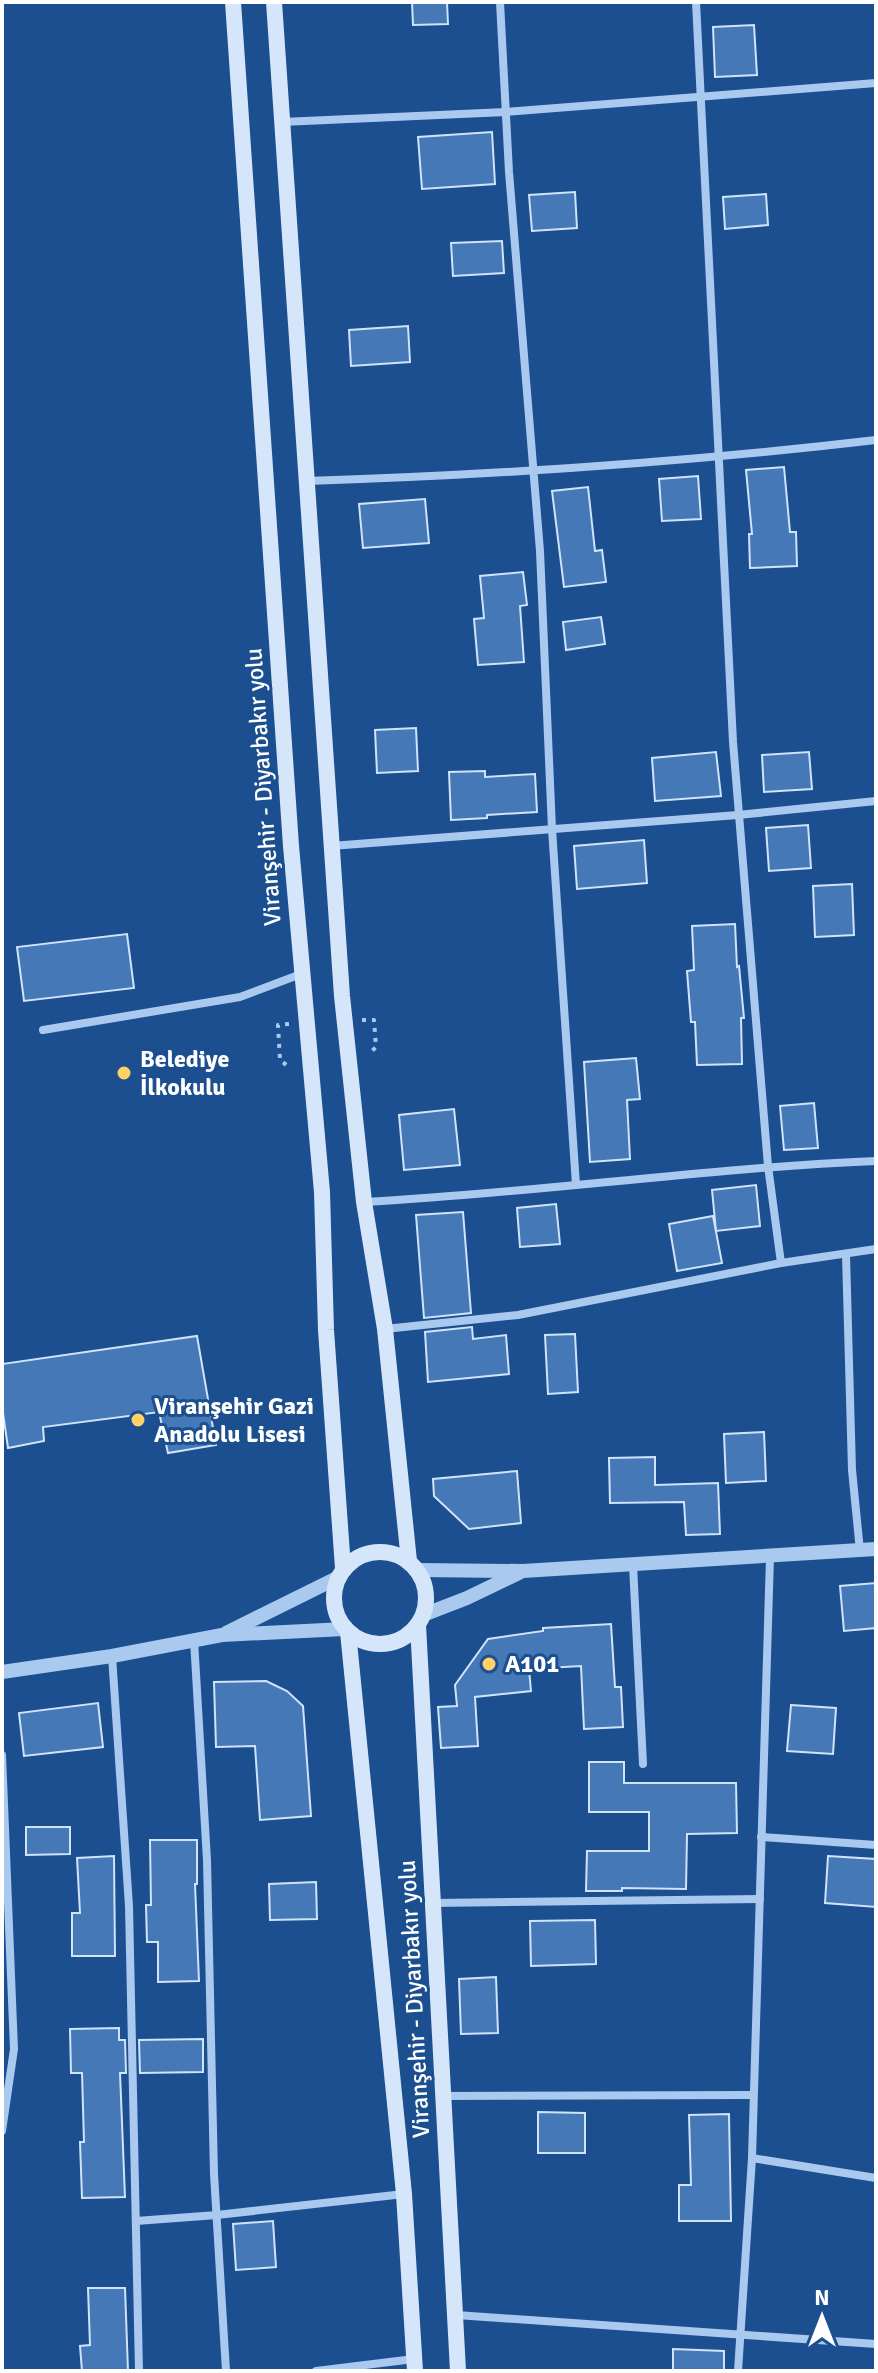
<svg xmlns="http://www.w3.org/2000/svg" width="878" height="2373" font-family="Signika,sans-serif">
  <rect width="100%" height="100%" fill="#1b4f8f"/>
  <g fill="#4478b7" stroke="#cfe3fa" stroke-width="2">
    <path d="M 412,2 L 447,2 L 448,24 L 413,25 Z"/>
    <path d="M 754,25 L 757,75 L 715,77 L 713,27 Z"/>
    <path d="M 492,132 L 495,184 L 422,189 L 418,137 Z"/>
    <path d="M 575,192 L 577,228 L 532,231 L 529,195 Z"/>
    <path d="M 766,194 L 768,225 L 725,229 L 723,197 Z"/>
    <path d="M 502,241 L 504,273 L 453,276 L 451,243 Z"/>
    <path d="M 408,326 L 410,362 L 351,366 L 349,330 Z"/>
    <path d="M 784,467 L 790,532 L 796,532 L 797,566 L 750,568 L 749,534 L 752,534 L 746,470 Z"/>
    <path d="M 698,476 L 701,519 L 662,521 L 659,479 Z"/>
    <path d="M 588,487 L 595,551 L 602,550 L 606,582 L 564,587 L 552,491 Z"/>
    <path d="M 425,499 L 429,543 L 363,548 L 359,504 Z"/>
    <path d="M 523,572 L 527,605 L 520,606 L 524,662 L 478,665 L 474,619 L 484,618 L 480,576 Z"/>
    <path d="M 601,617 L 605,644 L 566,650 L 563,622 Z"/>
    <path d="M 416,728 L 418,771 L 377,773 L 375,730 Z"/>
    <path d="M 716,752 L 721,796 L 655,801 L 652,758 Z"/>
    <path d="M 809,752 L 812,789 L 764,792 L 762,755 Z"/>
    <path d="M 485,771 L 485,777 L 535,774 L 537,812 L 487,815 L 487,818 L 451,820 L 449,772 Z"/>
    <path d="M 808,825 L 811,868 L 769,871 L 766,828 Z"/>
    <path d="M 644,840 L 647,883 L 577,889 L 574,846 Z"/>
    <path d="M 852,884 L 854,935 L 815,937 L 813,886 Z"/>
    <path d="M 735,924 L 737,967 L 739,966 L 744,1018 L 741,1018 L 742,1064 L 697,1065 L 695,1022 L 691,1022 L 687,971 L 694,970 L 692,926 Z"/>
    <path d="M 127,934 L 134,988 L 24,1001 L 17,947 Z"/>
    <path d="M 636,1058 L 640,1099 L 627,1100 L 630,1159 L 590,1162 L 584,1062 Z"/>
    <path d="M 814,1103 L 818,1148 L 784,1150 L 780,1106 Z"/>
    <path d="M 454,1109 L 460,1165 L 404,1170 L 399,1115 Z"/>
    <path d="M 756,1185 L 760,1226 L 716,1231 L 712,1190 Z"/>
    <path d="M 556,1204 L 560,1244 L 520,1247 L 517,1208 Z"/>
    <path d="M 463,1212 L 471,1313 L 424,1318 L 416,1215 Z"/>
    <path d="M 713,1216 L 722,1263 L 677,1271 L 669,1224 Z"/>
    <path d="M 472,1327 L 473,1339 L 506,1335 L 509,1374 L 428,1382 L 425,1332 Z"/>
    <path d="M 575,1334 L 578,1392 L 548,1394 L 545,1335 Z"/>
    <path d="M 197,1336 L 216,1445 L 168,1453 L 159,1412 L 43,1427 L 44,1441 L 8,1448 L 2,1406 L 2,1364 Z"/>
    <path d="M 764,1432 L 766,1481 L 726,1483 L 724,1434 Z"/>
    <path d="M 655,1457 L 655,1485 L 718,1483 L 720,1534 L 686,1535 L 684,1502 L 610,1503 L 609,1458 Z"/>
    <path d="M 517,1471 L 521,1523 L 469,1529 L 434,1496 L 433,1479 Z"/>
    <path d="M 876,1583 L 876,1628 L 844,1631 L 840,1586 Z"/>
    <path d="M 611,1624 L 615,1687 L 621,1687 L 623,1727 L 584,1729 L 581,1666 L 529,1669 L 531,1691 L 475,1697 L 478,1746 L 441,1748 L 438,1707 L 457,1706 L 455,1685 L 488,1639 L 543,1631 L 543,1628 Z"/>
    <path d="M 266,1681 L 287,1691 L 303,1706 L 311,1816 L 260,1820 L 255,1746 L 216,1747 L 214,1682 Z"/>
    <path d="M 98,1703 L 103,1747 L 24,1756 L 19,1713 Z"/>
    <path d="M 791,1705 L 836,1708 L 833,1754 L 787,1751 Z"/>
    <path d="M 589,1762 L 624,1762 L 624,1783 L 736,1783 L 737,1833 L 687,1834 L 686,1889 L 622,1888 L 622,1891 L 586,1891 L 587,1851 L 649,1851 L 649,1812 L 589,1812 Z"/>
    <path d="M 26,1827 L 70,1827 L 70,1854 L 26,1855 Z"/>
    <path d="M 150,1840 L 197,1840 L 197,1884 L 195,1884 L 199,1981 L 158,1982 L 158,1942 L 147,1942 L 146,1905 L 151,1905 Z"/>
    <path d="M 114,1856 L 115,1956 L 72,1956 L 72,1913 L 80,1913 L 77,1858 Z"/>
    <path d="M 828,1856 L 876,1859 L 876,1907 L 825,1903 Z"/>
    <path d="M 316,1882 L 317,1919 L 270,1920 L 269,1884 Z"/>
    <path d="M 595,1920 L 596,1964 L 531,1966 L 530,1921 Z"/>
    <path d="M 496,1977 L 498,2033 L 461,2034 L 459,1979 Z"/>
    <path d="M 119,2028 L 119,2040 L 125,2040 L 126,2073 L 120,2073 L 125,2197 L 82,2198 L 80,2142 L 84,2142 L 82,2073 L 71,2073 L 70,2029 Z"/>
    <path d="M 203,2039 L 203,2072 L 140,2073 L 139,2040 Z"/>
    <path d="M 538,2112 L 585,2113 L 585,2153 L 538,2153 Z"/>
    <path d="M 729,2114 L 731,2221 L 679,2221 L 679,2185 L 691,2185 L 689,2115 Z"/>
    <path d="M 273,2221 L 276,2267 L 236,2270 L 233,2224 Z"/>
    <path d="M 88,2288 L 125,2288 L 128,2371 L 82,2371 L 80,2346 L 90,2345 Z"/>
    <path d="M 673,2349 L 724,2351 L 724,2371 L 673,2371 Z"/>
  </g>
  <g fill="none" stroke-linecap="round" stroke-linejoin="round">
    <g stroke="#a9c9ee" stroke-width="4" stroke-dasharray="4 6" stroke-linecap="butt">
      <path d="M 362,1020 L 374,1020 L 376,1047 L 369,1054"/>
      <path d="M 289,1024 L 278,1025 L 280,1060 L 290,1068"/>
    </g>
    <g stroke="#a9c9ee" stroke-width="8">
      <path d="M 500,2 L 509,172 L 540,551 L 552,829 L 576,1185"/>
      <path d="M 696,2 L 733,742 L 768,1166 L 781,1263"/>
      <path d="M 282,122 L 506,112 L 876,83"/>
      <path d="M 307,481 C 497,475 687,462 876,440"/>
      <path d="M 331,846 L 738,815 L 876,801"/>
      <path d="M 43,1030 L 240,997 L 301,974"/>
      <path d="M 364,1202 C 535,1193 705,1168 876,1161"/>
      <path d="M 846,1255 L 852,1470 L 860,1551"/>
      <path d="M 385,1329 L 518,1315 L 781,1263 L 876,1249"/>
      <path d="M 633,1565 L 643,1764"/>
      <path d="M 194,1640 L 207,1860 L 214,2174 L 226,2371"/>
      <path d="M 112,1656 L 129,1906 L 139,2371"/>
      <path d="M 2,1755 L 14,2049 L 2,2131"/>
      <path d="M 761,1837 L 876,1845"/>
      <path d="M 433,1903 L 760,1899"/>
      <path d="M 443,2096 L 753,2095"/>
      <path d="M 752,2158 L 876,2178"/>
      <path d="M 136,2221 L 217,2215 L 404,2194"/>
      <path d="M 456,2315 L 876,2344"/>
      <path d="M 316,2371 L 414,2359"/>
      <path d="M 738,2371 L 752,2158 L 770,1557"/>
    </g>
    <g stroke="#a9c9ee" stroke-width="14">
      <path d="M 417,1570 L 523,1571 L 876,1549"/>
      <path d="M 423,1615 L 467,1598 L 519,1573"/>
      <path d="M 226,1633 L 337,1578"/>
      <path d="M 2,1672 L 112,1656 L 222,1635 L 345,1629"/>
    </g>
    <g stroke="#d6e6fa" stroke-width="16">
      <path d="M 233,2 L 291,846 L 322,1192 L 326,1330 L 343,1568"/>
      <path d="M 274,2 L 342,996 L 364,1202 L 385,1329 L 409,1561"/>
      <circle cx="380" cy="1598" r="46"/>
      <path d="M 418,1625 L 458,2371"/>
      <path d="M 348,1632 L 404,2194 L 415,2371"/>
    </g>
  </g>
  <g fill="#ffd166" stroke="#1b4f8f" stroke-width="3">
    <circle cx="124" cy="1073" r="8"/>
    <circle cx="138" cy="1420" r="8"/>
    <circle cx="489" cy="1664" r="8"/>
  </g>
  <g text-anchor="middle" stroke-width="6" stroke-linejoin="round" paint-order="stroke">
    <g font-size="24" fill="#fff" stroke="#1b4f8f">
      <text transform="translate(263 787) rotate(-94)" y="8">Viranşehir - Diyarbakır yolu</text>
      <text transform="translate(414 1999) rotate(-93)" y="8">Viranşehir - Diyarbakır yolu</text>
    </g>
    <g font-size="24" font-weight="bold" fill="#fff" stroke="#1b4f8f" text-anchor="start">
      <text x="140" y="1067">Belediye<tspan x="140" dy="28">İlkokulu</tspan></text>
      <text x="154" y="1414">Viranşehir Gazi<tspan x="154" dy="28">Anadolu Lisesi</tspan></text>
      <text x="505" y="1672">A101</text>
    </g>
  </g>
  <rect width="878" height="2373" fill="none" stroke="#ffffff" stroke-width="8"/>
  <g transform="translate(822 2317)" stroke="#1b4f8f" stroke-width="6" paint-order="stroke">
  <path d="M0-6L14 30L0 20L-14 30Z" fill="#ffffff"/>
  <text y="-12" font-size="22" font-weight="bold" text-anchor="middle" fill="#ffffff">N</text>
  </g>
</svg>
